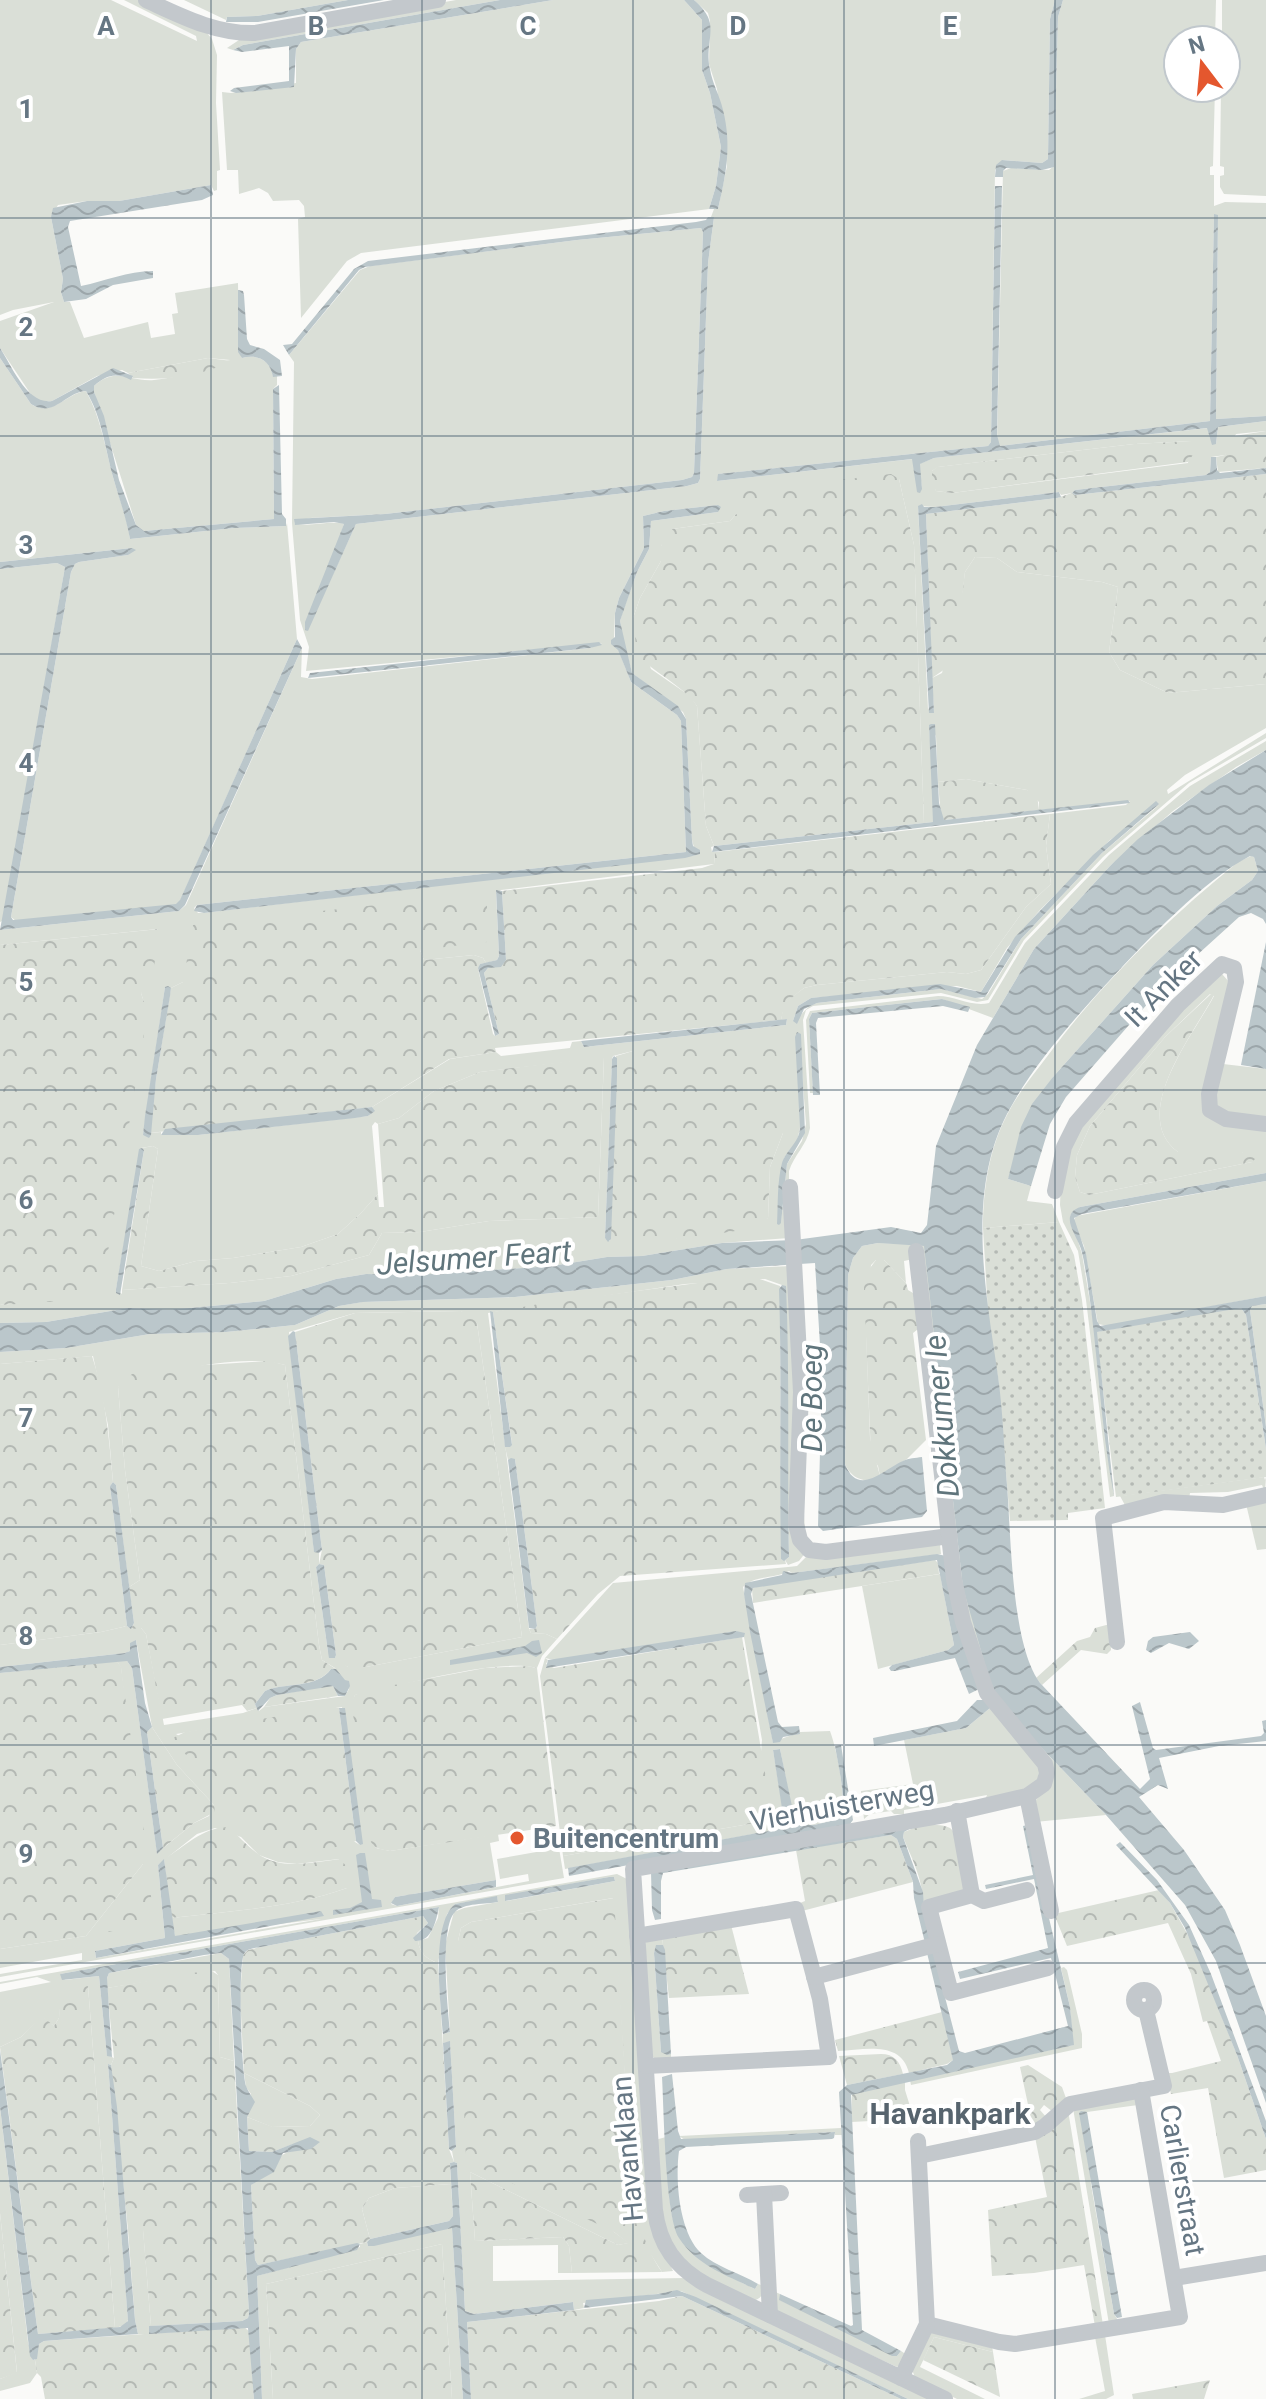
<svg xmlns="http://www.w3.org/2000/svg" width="1266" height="2399" font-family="Roboto,sans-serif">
  <defs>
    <pattern id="forest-crowns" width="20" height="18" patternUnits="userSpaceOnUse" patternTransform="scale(2)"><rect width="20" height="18" fill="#dadfd7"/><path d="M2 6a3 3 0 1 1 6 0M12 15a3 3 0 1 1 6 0" fill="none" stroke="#b4b9b4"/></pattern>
    <pattern id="garden-dots" width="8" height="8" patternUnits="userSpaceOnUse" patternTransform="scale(2)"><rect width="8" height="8" fill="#dadfd7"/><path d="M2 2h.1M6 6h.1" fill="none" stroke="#b4b9b4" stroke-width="1.8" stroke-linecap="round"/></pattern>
    <pattern id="water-waves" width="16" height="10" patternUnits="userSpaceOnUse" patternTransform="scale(2)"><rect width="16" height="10" fill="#bbc7cb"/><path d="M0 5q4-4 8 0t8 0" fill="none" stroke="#9ca6aa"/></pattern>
  </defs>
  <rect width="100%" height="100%" fill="#fafaf8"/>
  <g fill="#dadfd7" fill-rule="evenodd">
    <path d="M 0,0 L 111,0 L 197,41 L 196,36 L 124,0 L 139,0 L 206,32 L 212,39 L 217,55 L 216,103 L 220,170 L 217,171 L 217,190 L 214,191 L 211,185 L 119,201 L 87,201 L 58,205 L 51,217 L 63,279 L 61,292 L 64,302 L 70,302 L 84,338 L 148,322 L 151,338 L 175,334 L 172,314 L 178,313 L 175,293 L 238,283 L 239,350 L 242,358 C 258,354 270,360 273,376 L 277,376 L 277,385 L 273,389 L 274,519 L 144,531 L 136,525 L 94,392 L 94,386 C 116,366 129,382 154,380 C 179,378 206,366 230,360 L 208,358 L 128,373 L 122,370 L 97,376 L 52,401 L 38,401 L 32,396 L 0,348 L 0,321 L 54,302 L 13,310 L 0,315 Z"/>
    <path d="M 184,0 L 348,0 L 257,16 L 227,17 L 226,20 Z"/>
    <path d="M 456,0 L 500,0 L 243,45 L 233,50 L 227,48 L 242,38 Z"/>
    <path d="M 553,0 L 684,0 L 702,20 L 702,70 L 710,93 L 721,147 L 716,186 L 709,209 L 361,253 L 347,261 L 301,318 L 298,219 L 305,217 L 304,206 L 299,200 L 273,201 L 268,193 L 259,188 L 239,194 L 238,170 L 227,170 L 222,92 L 231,93 L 296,83 L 296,49 L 301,42 Z"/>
    <path d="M 694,0 L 1055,0 L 1050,19 L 1048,159 L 1042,163 L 1003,160 L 995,170 L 991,442 L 988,446 L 719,474 L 717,481 L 913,459 L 922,489 L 919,464 L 934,458 L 1208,428 L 1210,438 L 1216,444 L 1218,427 L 1266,421 L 1266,431 L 1236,434 L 1225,455 L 1211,457 L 1210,472 L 1206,475 L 1075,490 L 1072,493 L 1061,495 L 1059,492 L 935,507 L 918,506 L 928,709 L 934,713 L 932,678 L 942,673 L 961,601 L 965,572 L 975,557 L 997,558 L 1017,572 L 1102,582 L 1118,587 L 1109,652 L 1120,670 L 1168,693 L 1266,684 L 1266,728 L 1185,775 L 1167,790 L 1168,794 L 1266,733 L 1266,738 L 1189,783 L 1103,857 L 1024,940 L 988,1000 L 977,1002 L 941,993 L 813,1006 L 806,1010 L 803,1020 L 810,1128 C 807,1145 794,1155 789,1171 L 789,1238 L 722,1243 L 642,1256 L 607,1257 L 552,1266 L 415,1275 L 366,1274 L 336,1279 L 264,1301 L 169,1310 L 128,1308 L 46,1322 L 0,1323 L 0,1305 L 74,1298 L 144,1002 L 141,993 L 158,929 L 0,945 L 0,930 L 179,911 L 186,905 L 302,648 L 301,677 L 312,679 L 590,648 L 602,643 L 306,671 L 309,647 L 300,620 L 292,523 L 294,362 L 289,355 L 360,270 L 370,266 L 577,240 L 701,228 L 703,232 L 694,473 L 692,477 L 682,480 L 385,514 L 310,518 L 294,523 C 309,528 328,520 344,524 L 307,631 L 356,524 L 687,486 L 698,483 L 700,479 L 708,263 L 714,217 L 711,217 L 714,209 L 718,209 L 727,166 L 717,89 L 709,64 L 710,21 L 708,13 ZM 1191,441 L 1188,463 L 952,493 L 936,491 L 932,471 L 938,467 L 1134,444 ZM 899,479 L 914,545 L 924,823 L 933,822 L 935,819 L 929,725 L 936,736 L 938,782 L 966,779 L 1027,790 L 1039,802 L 1039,810 L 1130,801 L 1126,805 L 1050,814 L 1046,846 L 1051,884 L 1026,907 L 981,970 L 966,974 L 947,972 L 817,985 L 804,988 L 784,1003 L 781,1020 L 787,1019 L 786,1025 L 584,1047 L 581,1041 L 572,1042 L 570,1048 L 501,1056 L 496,1052 L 450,1059 L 372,1107 L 374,1111 L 368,1116 L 198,1135 L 161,1135 L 161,1132 L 150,1133 L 150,1136 L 143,1135 L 165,987 L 171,988 L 183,982 L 487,894 L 428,947 L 420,950 L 424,960 L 474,955 L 483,958 L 486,963 L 497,960 L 499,956 L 496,894 L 501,890 L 714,864 L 715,852 L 712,852 L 711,847 L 714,846 L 706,826 L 697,706 L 690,696 L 651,669 L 633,618 L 640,598 L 661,561 L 661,546 L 672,529 L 730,521 L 737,513 L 737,502 ZM 718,505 L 718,512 L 651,521 L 649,549 L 637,572 L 623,611 L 620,621 L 623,639 L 632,673 L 683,712 L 686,719 L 692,840 L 696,855 L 204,913 L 198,913 L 194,908 L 197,905 L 686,852 L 681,721 L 677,715 L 631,682 L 614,639 L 615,613 L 619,598 L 644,548 L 643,516 L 664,511 ZM 1159,805 L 1102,853 L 1021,939 L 988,994 L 982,999 L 941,989 L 817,1003 C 803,1007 803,1017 793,1021 L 798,1006 L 811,998 L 957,986 L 981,992 L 1007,948 L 1040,910 L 1110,840 ZM 799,1033 L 806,1124 L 802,1141 L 787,1164 L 781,1223 L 784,1158 L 797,1141 L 800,1128 ZM 633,1051 L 783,1133 L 770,1167 L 768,1218 C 711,1235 670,1242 610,1241 L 605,1238 L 612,1059 L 613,1056 ZM 604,1058 L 598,1217 L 489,1221 L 420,1232 L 382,1233 L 369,1255 L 291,1276 L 230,1283 L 122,1290 L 122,1294 L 116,1289 L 141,1148 L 153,1146 L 158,1149 L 141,1266 L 159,1271 L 196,1261 L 233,1258 L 301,1247 L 338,1234 L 361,1213 L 378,1194 L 372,1126 L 375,1122 L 378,1124 L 399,1118 L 434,1091 L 480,1072 Z"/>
    <path d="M 1063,0 L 1216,0 L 1215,40 L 1178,40 L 1178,88 L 1215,88 L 1213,166 L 1210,167 L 1210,175 L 1214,175 L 1214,206 L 1225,202 L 1266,203 L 1266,416 L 1216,419 L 1218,215 L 1214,215 L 1210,421 L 1000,446 L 997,442 L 1003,171 L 1011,168 L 1049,170 L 1054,166 L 1058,17 Z"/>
    <path d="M 1222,0 L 1266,0 L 1266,196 L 1224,194 L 1220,187 L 1220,176 L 1224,175 L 1224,167 L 1220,166 L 1221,88 L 1226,88 L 1226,40 L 1222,40 Z"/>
    <path d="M 0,358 L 31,404 C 52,418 66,393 86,391 C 101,418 105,447 113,477 C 119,498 127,517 130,539 L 234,528 L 286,526 L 287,523 L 297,639 L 180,901 L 176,905 L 24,921 L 16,921 L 11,917 L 71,572 L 75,564 L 79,562 L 128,555 L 132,548 L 0,562 Z"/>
    <path d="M 57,563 L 65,567 L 4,920 L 0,922 L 0,569 Z"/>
    <path d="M 1266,741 L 1266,750 L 1236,767 L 1173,811 L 1110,866 L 1034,949 L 993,1018 L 942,999 L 812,1013 L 809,1019 L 813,1093 L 810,1093 L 806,1020 L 810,1011 L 938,996 C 956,996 971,1007 989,1003 L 1025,943 L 1109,855 L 1190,786 Z"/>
    <path d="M 1251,856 L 1254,857 L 1258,871 L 1252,880 L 1217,906 L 1153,965 L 1053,1077 L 1008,1179 L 1031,1186 L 1027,1201 L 1052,1204 L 1059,1222 L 983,1228 C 983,1190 989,1149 1007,1115 C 1018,1093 1034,1074 1049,1054 C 1103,981 1167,920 1238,862 Z"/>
    <path d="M 1222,974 L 1230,983 L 1204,1105 L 1266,1129 L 1266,1173 L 1080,1207 L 1070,1216 L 1082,1254 L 1095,1332 L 1114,1496 L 1110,1497 L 1086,1300 L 1078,1251 L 1063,1222 L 1060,1205 L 1061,1177 L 1078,1126 L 1157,1034 ZM 1210,994 L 1214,996 C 1194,1034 1128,1115 1178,1152 L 1242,1152 L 1252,1162 L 1089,1195 L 1080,1192 L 1075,1177 L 1077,1155 L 1090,1126 L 1165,1037 Z"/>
    <path d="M 1223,1064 L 1266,1069 L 1266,1120 L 1219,1112 L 1213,1095 Z"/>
    <path d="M 1266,1181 L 1266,1296 L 1108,1326 L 1098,1324 L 1084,1246 L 1073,1222 L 1076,1216 Z"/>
    <path d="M 878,1243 L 913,1244 L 913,1259 L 904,1261 L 906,1283 L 884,1260 L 876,1260 L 871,1265 L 866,1329 L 870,1438 L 880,1476 C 867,1485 851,1479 845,1464 L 848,1275 L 853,1258 L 862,1246 Z"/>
    <path d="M 919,1245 L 925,1246 L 963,1588 L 1033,1739 L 1106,1815 L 1035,1822 L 1032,1804 L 1048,1787 L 1053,1773 L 997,1703 L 964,1615 Z"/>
    <path d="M 791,1266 L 806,1552 L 799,1561 L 788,1565 L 785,1560 L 789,1557 L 782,1285 L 765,1279 L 685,1284 L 488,1313 L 529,1629 L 531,1633 L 546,1634 L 557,1639 L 542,1656 L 537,1668 C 495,1658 401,1686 355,1695 L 353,1701 L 365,1809 L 376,1848 L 390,1851 L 498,1834 L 499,1841 L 490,1843 L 496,1880 L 395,1897 L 391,1904 L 397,1906 L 529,1881 L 528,1874 L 500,1879 L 497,1859 L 559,1848 L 564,1878 L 0,1977 L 0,1974 L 82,1960 L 82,1953 L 0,1968 L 0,1949 L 86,1936 L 143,1864 L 121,1668 L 117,1661 L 127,1661 L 132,1668 L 157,1853 L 194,1823 L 209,1816 L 214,1805 L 177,1765 L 152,1727 L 136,1640 L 130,1651 L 125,1653 L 0,1667 L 0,1645 L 101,1632 L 127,1626 L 130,1628 L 141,1628 L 146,1634 L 164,1725 L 243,1713 L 257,1708 L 259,1711 L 264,1707 L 345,1696 L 349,1689 L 335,1668 L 322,1660 L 319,1645 L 285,1365 C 235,1352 167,1373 118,1387 L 125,1470 L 140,1580 L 129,1587 L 116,1485 L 113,1482 L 108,1425 L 93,1356 L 0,1364 L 0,1352 L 66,1348 L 150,1334 L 226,1332 L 295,1325 L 339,1306 L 362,1302 L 515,1297 L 672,1280 L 727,1269 ZM 461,1311 L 477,1323 L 522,1637 L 366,1667 L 348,1667 L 328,1652 L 316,1567 L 319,1564 L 319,1553 L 314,1551 L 289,1332 L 355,1313 ZM 342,1707 L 360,1845 L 176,1734 ZM 215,1828 L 241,1837 L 259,1855 L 278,1862 L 297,1864 L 339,1859 L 347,1888 C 291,1908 230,1911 171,1918 L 175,1936 L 179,1936 L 321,1919 L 96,1958 L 95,1951 L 165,1938 L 158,1865 L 197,1834 Z"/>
    <path d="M 1266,1304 L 1266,1427 L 1250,1310 L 1252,1306 Z"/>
    <path d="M 1264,1477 L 1265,1480 L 1266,1477 L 1265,1492 L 1262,1485 L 1228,1492 L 1190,1493 L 1189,1499 L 1126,1507 L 1120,1496 Z"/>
    <path d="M 1266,1498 L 1266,1549 L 1257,1550 L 1246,1504 Z"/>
    <path d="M 940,1545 L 941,1554 L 792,1573 L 789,1571 C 775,1579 754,1575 743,1587 L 773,1742 L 800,1732 L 830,1731 C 837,1750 848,1802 839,1819 L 814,1825 L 795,1825 L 780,1749 L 773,1750 L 786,1828 L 565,1869 L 563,1856 L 755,1823 L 762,1740 L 744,1637 L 554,1660 L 545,1658 L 613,1583 L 788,1567 L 797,1566 L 808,1555 Z"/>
    <path d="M 940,1574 L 954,1645 L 948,1650 L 878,1669 L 862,1586 Z"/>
    <path d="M 990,1708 L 1040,1765 L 1037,1786 L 985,1800 L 987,1795 L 904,1810 L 904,1814 L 894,1814 L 891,1811 L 870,1814 L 864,1819 L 861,1791 L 913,1784 L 904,1740 L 966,1728 Z"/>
    <path d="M 617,1874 L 629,1880 L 649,2219 L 673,2271 L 662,2272 L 646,2247 L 640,2231 L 632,2186 L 613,1898 L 471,1922 L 461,1928 L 458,1941 L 614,2232 L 629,2243 L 618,2245 L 470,2172 L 475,2241 L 563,2237 L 569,2246 L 572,2273 L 558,2273 L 558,2245 L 493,2246 L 493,2281 L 686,2278 L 934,2399 L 908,2399 L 681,2291 L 583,2303 L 584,2308 L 574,2310 L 573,2302 L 474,2314 L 465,2311 L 457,2163 L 454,2162 L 452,2151 L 456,2147 L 450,2042 L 443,2043 L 443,2034 L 450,2032 L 445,1945 L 454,1912 L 464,1908 L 498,1902 L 497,1897 L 455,1904 L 447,1914 L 438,1963 C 427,1959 420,1954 418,1941 L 428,1938 L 438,1918 L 439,1907 L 60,1974 L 65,1980 L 99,1976 L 107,2055 L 114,2058 L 111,2065 L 108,2064 L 128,2320 L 126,2325 L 115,2328 L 88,1986 L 60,2008 L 59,2018 L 54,2026 L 42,2017 L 21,2037 L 0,2047 L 0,1992 L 51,1982 L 37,1977 L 0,1984 L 0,1982 ZM 609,1877 L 614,1877 L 615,1881 L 506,1901 L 505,1896 Z"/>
    <path d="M 662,1937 L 663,1945 L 657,1945 L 654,1953 L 661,2052 L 671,2054 L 671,2059 L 655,2059 L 651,2055 L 645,1944 L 648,1940 Z"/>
    <path d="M 221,1953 L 229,1959 L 234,2061 L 220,2057 L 218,1975 L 215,1971 L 107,1988 L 107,1978 L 109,1973 Z"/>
    <path d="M 1064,1967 L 1067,1970 L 1082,2034 L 1082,2048 L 911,2085 L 910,2080 L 1073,2045 L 1070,2007 L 1061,1968 Z"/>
    <path d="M 244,2073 L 310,2106 L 320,2115 L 310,2126 L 272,2127 L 247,2117 L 251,2094 L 246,2087 Z"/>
    <path d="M 1135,2098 L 1138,2105 L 1087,2112 L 1091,2185 L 1114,2314 L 1119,2322 L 1109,2324 L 1073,2108 Z"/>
    <path d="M 0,2107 L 28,2342 L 33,2360 L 35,2360 L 37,2373 L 30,2383 L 0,2391 L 0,2379 L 17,2372 L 0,2213 Z"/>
    <path d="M 841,2128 L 842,2135 L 835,2135 L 834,2132 L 685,2140 L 679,2136 Z"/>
    <path d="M 666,2137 C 672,2233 662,2245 755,2289 L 758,2284 L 764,2286 C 762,2295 762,2299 752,2301 L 690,2269 L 665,2233 L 655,2140 Z"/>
    <path d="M 451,2184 L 453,2216 L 449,2221 L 370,2239 L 362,2209 L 369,2198 L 395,2188 Z"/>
    <path d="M 452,2227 L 463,2399 L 452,2399 L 442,2244 L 266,2284 L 273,2399 L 262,2399 L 257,2276 L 360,2247 L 360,2244 L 367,2242 L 368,2246 Z"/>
    <path d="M 143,2229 L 151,2326 L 149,2326 L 149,2334 L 138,2334 L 135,2320 L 128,2230 Z"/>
    <path d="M 773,2291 L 780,2294 L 780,2300 L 897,2356 L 901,2351 L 907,2355 L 897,2367 L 777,2312 Z"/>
    <path d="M 932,2332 L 992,2346 L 993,2352 L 934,2337 L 920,2367 L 985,2399 L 957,2399 L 915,2378 L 912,2369 L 927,2338 Z"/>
    <path d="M 1105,2335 L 1114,2395 L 1106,2399 L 1079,2399 L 1105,2391 L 1095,2337 Z"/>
  </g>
  <g fill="url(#forest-crowns)">
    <path d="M 208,358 L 232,361 C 200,376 168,381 133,378 L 128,373 Z"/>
    <path d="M 1266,431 L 1266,468 L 1218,472 L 1216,457 L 1225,455 L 1228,437 Z"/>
    <path d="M 1191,441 C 1196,449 1194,455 1188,462 L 952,493 L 936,491 L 932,482 L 932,471 L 937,467 L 1134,444 Z"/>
    <path d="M 891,474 L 899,479 L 914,545 L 924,823 L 714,846 L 706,826 L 697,706 C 682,685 656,674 637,655 L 633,618 L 640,598 L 661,561 L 661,546 L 665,535 L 672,529 L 730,521 L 737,513 L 737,493 L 743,491 Z"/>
    <path d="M 1266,474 L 1266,684 L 1168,693 L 1120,670 L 1109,652 L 1118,587 L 1102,582 L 1017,572 L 997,558 L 975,557 L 965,572 L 955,662 L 932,678 L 926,514 L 1057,498 L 1072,493 L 1075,495 Z"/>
    <path d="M 966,779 L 1027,790 L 1037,795 L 1039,810 L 944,820 L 941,818 L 938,782 Z"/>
    <path d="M 1050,814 L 1046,846 L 1051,884 L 1026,907 L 981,970 L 966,974 L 947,972 L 817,985 L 804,988 L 785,1003 L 781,1020 L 495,1048 L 496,1052 L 449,1059 L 372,1107 L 150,1133 L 156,1079 L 171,988 L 183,982 L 193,925 L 487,893 L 487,942 L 420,950 L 424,960 L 474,955 L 483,958 L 486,963 L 480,964 L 478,969 L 493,1034 L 495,1036 L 499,1034 L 498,1030 L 484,973 L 488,968 L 506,960 L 502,891 L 702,868 L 714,864 L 715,852 Z"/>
    <path d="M 159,929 L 152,983 L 141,993 L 144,1002 L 149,1004 L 102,1288 C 89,1303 22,1303 0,1305 L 0,945 Z"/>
    <path d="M 1211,994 L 1214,995 C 1194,1034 1128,1115 1178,1152 L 1242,1152 L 1251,1154 L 1256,1158 L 1252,1162 L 1089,1195 L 1080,1192 L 1075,1177 L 1077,1155 L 1090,1126 L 1165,1037 Z"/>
    <path d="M 759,1038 L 776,1049 L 783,1133 L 770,1167 L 768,1218 L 755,1228 L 709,1235 L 650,1242 L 610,1241 L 616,1056 L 633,1051 Z"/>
    <path d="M 604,1057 L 598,1217 L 489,1221 L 420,1232 L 382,1233 L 369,1255 L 291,1276 L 230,1283 L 122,1290 L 144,1150 L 142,1148 L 153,1146 L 158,1149 L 141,1266 L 159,1271 L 196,1261 L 233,1258 L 301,1247 L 338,1234 L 361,1213 L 378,1194 L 379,1207 L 384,1207 L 378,1124 L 399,1118 L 434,1091 L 480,1072 Z"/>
    <path d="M 876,1260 L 884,1260 L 906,1283 L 908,1290 L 918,1296 L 922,1326 L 913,1333 L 926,1440 L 907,1459 L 880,1476 L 878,1466 L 871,1456 L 864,1288 L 867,1272 Z"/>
    <path d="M 751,1276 L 780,1286 L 781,1559 L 785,1560 L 786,1564 L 620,1576 L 598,1594 L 557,1639 L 546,1634 L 531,1633 L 529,1629 L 535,1629 L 537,1626 L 515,1459 L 508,1460 L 505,1447 L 512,1444 L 493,1312 L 545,1303 Z"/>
    <path d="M 461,1311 L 472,1315 L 477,1323 L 522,1637 L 366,1667 L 348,1667 L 329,1658 L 335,1658 L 336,1655 L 324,1565 L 319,1564 L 322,1550 L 295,1332 L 355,1313 Z"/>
    <path d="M 92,1356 C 106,1397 109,1439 113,1482 L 110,1486 L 127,1626 L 101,1632 L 0,1645 L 0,1364 Z"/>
    <path d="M 270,1361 L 285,1365 L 319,1645 L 322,1660 L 336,1669 L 331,1669 C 316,1689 286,1682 265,1691 L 255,1704 L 257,1708 L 247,1711 L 242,1705 L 162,1719 L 146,1634 L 141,1628 L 131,1629 L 134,1623 L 129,1587 L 140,1580 L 125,1470 L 118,1387 L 132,1374 L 189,1366 Z"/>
    <path d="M 935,1560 L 938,1563 L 939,1574 L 753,1603 L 752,1588 L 770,1584 Z"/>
    <path d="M 1110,1624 L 1111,1650 L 1107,1654 L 1081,1650 L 1042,1685 L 1036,1678 L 1077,1641 L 1090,1637 L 1095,1628 Z"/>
    <path d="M 742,1637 L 771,1808 L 769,1816 L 755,1823 L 563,1856 L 540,1676 L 545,1658 L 548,1660 L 546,1664 L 554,1668 Z"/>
    <path d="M 117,1661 L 121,1667 L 144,1832 L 143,1864 L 86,1936 L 0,1949 L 0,1673 Z"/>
    <path d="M 527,1666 L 537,1668 L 556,1826 L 390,1851 C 384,1850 377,1849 373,1845 C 364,1837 354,1721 352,1701 L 355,1695 L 367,1690 L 485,1668 Z"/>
    <path d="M 325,1686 L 333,1686 L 338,1696 L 264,1707 L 270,1698 L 277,1695 Z"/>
    <path d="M 327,1708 L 339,1708 L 356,1841 C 336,1848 309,1854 288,1850 C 243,1842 200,1771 173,1738 L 185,1732 Z"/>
    <path d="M 152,1727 L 177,1765 L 214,1805 L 215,1812 L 194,1823 L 163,1848 L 147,1732 Z"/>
    <path d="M 924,1824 C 932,1825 942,1824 950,1828 C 961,1835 966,1880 963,1892 L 923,1904 C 923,1879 912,1859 903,1837 L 904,1832 Z"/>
    <path d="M 228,1827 C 238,1835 247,1846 257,1853 C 280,1871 314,1862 340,1859 L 348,1868 L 347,1888 C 291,1908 230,1911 171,1918 L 164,1859 C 186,1846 201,1828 228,1827 Z"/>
    <path d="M 891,1835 L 897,1839 L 913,1882 L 802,1911 L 800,1903 L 805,1901 L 796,1850 Z"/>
    <path d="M 149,1878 L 154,1923 L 108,1932 Z"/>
    <path d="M 1159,1890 L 1170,1903 L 1193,1944 L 1237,2055 L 1266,2139 L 1266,2170 L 1224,2178 L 1208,2088 L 1171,2094 L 1166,2073 L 1172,2073 L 1221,2061 L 1207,2021 L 1203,2022 L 1191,1974 L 1168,1923 L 1067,1946 L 1054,1914 Z"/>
    <path d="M 614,1898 L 632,2186 C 638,2218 643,2245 662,2272 L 572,2273 L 569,2246 L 563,2237 L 475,2241 L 470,2172 L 618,2245 L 628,2243 L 614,2232 L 466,2161 L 458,1941 L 461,1928 L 471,1922 Z"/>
    <path d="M 423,1916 L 428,1923 L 417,1933 L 415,1941 L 418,1941 C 420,1953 426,1959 438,1963 L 449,2149 L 454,2162 L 450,2163 L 451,2184 L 395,2188 L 369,2198 L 362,2209 L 370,2239 L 367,2242 L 258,2265 L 255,2260 L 251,2185 C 265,2176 274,2156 291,2151 L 293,2144 L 272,2152 L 249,2151 L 247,2117 L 273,2127 L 310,2126 L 320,2115 L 310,2106 L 244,2073 L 240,1996 L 243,1955 L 248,1950 L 261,1947 Z"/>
    <path d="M 731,1925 L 749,1994 L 669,1998 L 662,1937 Z"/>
    <path d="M 210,1970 L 218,1975 L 220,2057 L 234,2061 L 249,2314 L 248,2318 L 242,2321 L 151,2326 L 143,2230 L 128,2230 L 111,2065 L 114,2058 L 107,1988 Z"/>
    <path d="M 88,1986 L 115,2328 L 38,2334 L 0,2047 L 21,2037 L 42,2016 L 54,2026 L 59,2018 L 60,1992 Z"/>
    <path d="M 942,2012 L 953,2056 L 953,2060 L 947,2064 L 909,2073 C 901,2040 864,2050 838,2051 L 835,2040 Z"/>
    <path d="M 881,2054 C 894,2054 900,2061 903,2074 L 847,2085 L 839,2056 Z"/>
    <path d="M 1028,2065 L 1062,2087 L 1067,2101 L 1053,2112 L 1044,2105 L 1040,2110 L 1047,2118 L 1033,2128 L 1020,2067 Z"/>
    <path d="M 905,2082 L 905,2090 L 913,2116 L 911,2119 L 851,2122 L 852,2093 Z"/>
    <path d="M 1068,2110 L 1103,2325 L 1095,2326 L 1084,2265 L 1034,2273 L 992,2276 L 988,2210 L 1047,2197 L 1035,2137 Z"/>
    <path d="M 0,2213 L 17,2373 L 0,2379 Z"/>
    <path d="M 442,2244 L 452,2399 L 273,2399 L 266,2284 Z"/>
    <path d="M 682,2296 L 901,2399 L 471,2399 L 467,2322 L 659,2301 Z"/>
    <path d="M 244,2327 L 250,2332 L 254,2399 L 45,2399 L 41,2377 L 37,2373 L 35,2360 L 39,2344 L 44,2341 Z"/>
    <path d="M 934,2337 L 993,2352 L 1000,2397 L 923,2360 Z"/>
    <path d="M 1210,2380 L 1204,2399 L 1133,2399 L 1132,2394 Z"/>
  </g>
  <g fill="url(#garden-dots)">
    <path d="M 1059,1222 L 1074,1255 L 1082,1300 L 1105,1508 L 1068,1513 L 1068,1520 L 1010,1521 L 998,1377 L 989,1330 L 983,1228 Z"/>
    <path d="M 1229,1308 L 1241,1308 L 1246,1315 L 1266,1449 L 1266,1477 L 1116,1497 L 1096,1332 Z"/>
  </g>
  <g fill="url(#water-waves)">
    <path d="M 348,0 L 384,0 L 258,22 L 226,22 L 227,17 L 257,16 Z"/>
    <path d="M 500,0 L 553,0 L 301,42 L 296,49 L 294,87 L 236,93 L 230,91 L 234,88 L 289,81 L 289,46 L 242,52 L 233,50 L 243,45 Z"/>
    <path d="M 684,0 L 694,0 C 723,25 704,37 710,69 C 712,83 720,96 723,110 C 732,145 726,176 718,209 L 709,209 L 716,186 L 721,147 L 710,93 L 702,70 L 702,20 Z"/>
    <path d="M 1055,0 L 1063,0 L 1058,17 L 1054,167 L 1042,170 L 1006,168 L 1003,171 L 1003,177 L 995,177 L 996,165 L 1002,160 L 1042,163 L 1048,159 L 1050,19 Z"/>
    <path d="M 211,185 L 213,195 L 202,200 L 70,221 L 68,227 L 81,286 C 106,281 127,271 153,271 L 153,278 L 113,285 L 86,299 L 64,302 L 61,292 L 63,279 L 51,217 L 53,208 L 87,201 L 119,201 Z"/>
    <path d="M 995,186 L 1002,186 L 997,435 L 1000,446 L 1210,421 L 1214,214 L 1218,215 L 1216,419 L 1266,416 L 1266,421 L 1218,427 L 1216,444 L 1212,445 L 1207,428 L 934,458 L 920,464 L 922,489 L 920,493 L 917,492 L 912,459 L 717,481 L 718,474 L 988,446 L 991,442 Z"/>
    <path d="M 708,217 L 714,217 L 708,263 L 700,479 L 698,483 L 687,486 L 356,524 L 308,631 L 305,630 L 305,622 L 344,524 L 334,522 L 295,525 L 294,519 L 385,514 L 682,480 L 692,477 L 694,473 L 703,232 L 701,228 L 577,240 L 365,267 L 359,270 L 289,355 L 283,345 L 292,344 L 354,269 L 368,261 L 696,222 L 706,220 Z"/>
    <path d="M 238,290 L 243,291 L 244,295 L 247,339 L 250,345 L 264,349 L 280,360 L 282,376 L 273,377 C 270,360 258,354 242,358 L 238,352 Z"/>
    <path d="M 0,348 C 12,366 27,405 52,401 L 113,368 L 133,376 L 131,380 C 116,372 106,375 94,386 L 94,392 L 104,416 L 119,480 L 136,525 L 144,531 L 274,519 L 273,389 L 279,385 L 282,514 L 286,519 L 286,526 L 234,528 L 130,539 C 126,517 119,498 113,477 C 105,448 102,417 86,391 C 65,392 54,419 31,404 L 0,358 Z"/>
    <path d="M 1211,457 L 1216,457 L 1217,470 L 1220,473 L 1266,468 L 1266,474 L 1075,495 L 1072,493 L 1075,490 L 1206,475 L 1210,472 Z"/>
    <path d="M 1059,492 L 1061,497 L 1057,498 L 926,514 L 934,713 L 929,713 L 918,506 L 922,504 L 924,507 L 935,507 Z"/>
    <path d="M 718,505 L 721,507 L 718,512 L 651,521 L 649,549 L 637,572 L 620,621 L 632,673 L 678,706 L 686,719 L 692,840 L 693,846 L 700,850 L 700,854 L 685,858 L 204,913 L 194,911 L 197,905 L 686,852 L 681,721 L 677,715 L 631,682 L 618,650 L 611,644 L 611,640 L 615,637 L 615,613 L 619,598 L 644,548 L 643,516 L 664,511 Z"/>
    <path d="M 132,548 L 136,550 L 128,555 L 79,562 L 75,564 L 71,572 L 11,917 L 13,920 L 176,904 L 180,900 L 297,639 L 302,648 L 185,905 L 179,911 L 0,930 L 65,567 L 57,563 L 0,569 L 0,562 Z"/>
    <path d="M 599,642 L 602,645 L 590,648 L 308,678 L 310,673 Z"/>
    <path d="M 931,724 L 935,724 L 939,803 L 944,820 L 1128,800 L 1130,803 L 712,852 L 714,846 L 933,822 L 929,725 Z"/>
    <path d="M 1266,750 L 1266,924 L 1263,919 L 1251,913 L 1239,917 L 1164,985 L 1066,1097 L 1050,1124 L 1031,1186 L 1008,1179 L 1021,1127 L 1032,1104 L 1053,1077 L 1153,965 L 1217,906 L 1252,880 L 1258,871 L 1254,857 L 1250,856 C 1204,880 1146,941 1110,980 C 1074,1019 1032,1066 1007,1114 C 966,1193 986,1293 998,1376 C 1003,1412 1004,1449 1007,1485 C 1011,1533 1011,1650 1042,1685 L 1140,1789 L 1150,1779 L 1132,1706 L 1140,1702 L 1153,1748 L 1156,1750 L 1261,1736 L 1264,1733 L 1262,1721 L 1266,1720 L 1266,1741 L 1219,1746 L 1159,1758 L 1168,1789 L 1158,1785 L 1139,1797 L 1184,1850 L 1225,1910 L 1240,1945 L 1266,2016 L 1266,2103 L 1216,1961 L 1185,1905 L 1106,1815 L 1033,1739 L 996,1694 L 988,1675 L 963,1588 L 924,1246 L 878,1243 L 862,1246 L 853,1258 L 848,1275 L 845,1464 C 858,1498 884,1469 903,1461 C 909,1458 915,1458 922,1457 L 927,1511 L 922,1517 L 823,1531 L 818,1526 L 822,1378 L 815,1263 L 727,1269 L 672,1280 L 515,1297 L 363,1302 L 339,1306 L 295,1325 L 226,1332 L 150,1334 L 66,1348 L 0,1352 L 0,1323 L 46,1322 L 128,1308 L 169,1310 L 264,1301 L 336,1279 L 366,1274 L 415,1275 L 552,1266 L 607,1257 L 642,1256 L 722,1243 L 795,1240 L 891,1227 L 921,1233 L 927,1225 L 936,1146 L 977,1045 L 1034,949 L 1110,866 L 1138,839 L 1209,785 Z"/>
    <path d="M 1156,801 L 1159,804 L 1102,853 L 1021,939 L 985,997 L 975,998 L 941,989 L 817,1003 L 804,1009 L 797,1024 L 793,1021 L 798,1006 L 811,998 L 940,984 L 981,992 L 1015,937 L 1093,855 Z"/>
    <path d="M 496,890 L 502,891 L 506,960 L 501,967 L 488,968 L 484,973 L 498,1030 L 499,1034 L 495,1036 L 478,968 L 480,964 L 497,960 L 499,956 Z"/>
    <path d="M 1266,942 L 1266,1069 L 1241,1065 Z"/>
    <path d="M 168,986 L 171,988 L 170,996 L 156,1079 L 151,1135 L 149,1138 L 143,1135 L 145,1116 L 165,987 Z"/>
    <path d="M 942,999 L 970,1007 L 968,1012 L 943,1006 L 818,1018 L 816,1023 L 820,1095 L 813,1095 L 809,1019 L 812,1013 Z"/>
    <path d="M 787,1019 L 786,1025 L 584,1047 L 581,1041 Z"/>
    <path d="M 797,1032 L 801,1034 L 805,1133 L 787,1164 L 781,1223 L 779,1225 L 777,1224 C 778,1204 777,1182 782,1163 C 786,1150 799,1143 800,1128 L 795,1037 Z"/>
    <path d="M 614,1056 L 617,1058 L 617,1077 L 611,1239 L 608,1242 L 605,1238 L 612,1059 Z"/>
    <path d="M 372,1107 L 375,1111 L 368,1116 L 355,1118 L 198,1135 L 161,1135 L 165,1129 Z"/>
    <path d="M 142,1148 L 144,1150 L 120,1295 L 116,1293 L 116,1289 L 139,1149 Z"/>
    <path d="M 1266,1173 L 1266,1181 L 1082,1214 L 1074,1218 L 1086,1254 L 1097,1321 L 1100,1326 L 1266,1296 L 1266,1304 L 1252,1306 L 1250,1310 L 1266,1427 L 1266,1449 L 1246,1315 L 1241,1308 L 1097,1332 L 1114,1496 C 1100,1424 1098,1351 1087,1279 C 1085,1269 1084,1259 1081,1249 C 1076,1234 1059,1215 1080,1207 Z"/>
    <path d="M 782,1285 L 786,1286 C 790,1377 787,1467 789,1557 L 784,1561 L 781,1559 C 779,1469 782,1379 779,1289 Z"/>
    <path d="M 490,1311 L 493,1312 L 512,1445 L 510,1447 L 505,1447 Z"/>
    <path d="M 293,1331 L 295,1332 L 322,1550 L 319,1553 L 314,1552 L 288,1336 Z"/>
    <path d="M 511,1458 L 515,1459 L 537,1626 L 535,1629 L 529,1628 L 508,1460 Z"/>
    <path d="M 113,1482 L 116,1485 L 134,1623 L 131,1629 L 127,1626 L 110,1486 Z"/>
    <path d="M 937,1554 L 946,1556 L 979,1689 L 969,1694 L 955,1658 L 895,1671 L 891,1671 L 889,1668 L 892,1665 L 948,1650 L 954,1645 L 937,1560 L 753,1588 L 751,1594 L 778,1722 L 782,1727 L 799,1726 L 800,1734 L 783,1737 L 780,1742 L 773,1743 L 750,1632 L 744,1594 L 745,1583 L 782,1575 L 783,1571 L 792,1573 Z"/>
    <path d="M 319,1564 L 324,1565 L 336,1655 L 335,1658 L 329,1658 L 328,1652 L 316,1567 Z"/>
    <path d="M 736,1631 L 745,1633 L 744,1637 L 546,1668 L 548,1660 Z"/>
    <path d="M 1190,1632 L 1199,1641 L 1189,1649 L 1169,1643 L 1151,1653 L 1146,1650 L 1148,1641 L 1153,1637 Z"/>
    <path d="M 136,1640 L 145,1703 L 152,1727 L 147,1732 L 163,1848 L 157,1854 L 132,1668 L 127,1661 L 0,1673 L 0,1667 L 125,1653 L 130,1651 L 130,1643 Z"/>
    <path d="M 539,1640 L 542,1653 L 536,1657 L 527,1653 L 450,1665 L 450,1660 L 525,1646 L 532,1641 Z"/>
    <path d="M 331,1669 L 336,1669 L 345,1680 L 349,1681 L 350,1686 L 345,1696 L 338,1696 L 333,1686 L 277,1695 L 270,1698 L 258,1711 L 255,1704 L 265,1691 C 285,1682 317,1689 331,1669 Z"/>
    <path d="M 977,1700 L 985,1700 L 990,1708 L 966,1728 L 874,1746 L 873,1738 L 957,1721 Z"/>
    <path d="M 339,1708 L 345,1708 L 363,1844 L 360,1845 L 356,1841 Z"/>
    <path d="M 841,1745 L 853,1820 L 850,1824 L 569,1876 L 568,1868 L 785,1828 L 773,1750 L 780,1749 L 796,1825 L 814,1825 L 839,1819 C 848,1804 838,1764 835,1746 Z"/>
    <path d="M 1027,1825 L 1070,2007 L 1074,2045 L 851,2095 L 862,2330 L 901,2351 L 897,2356 L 892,2356 L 779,2300 L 780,2294 L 851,2326 L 853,2325 L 839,2092 L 847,2085 L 947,2065 L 953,2060 L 927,1953 L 933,1951 L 959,2051 L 965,2053 L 1068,2026 L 1051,1958 L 960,1979 L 958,1972 L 1048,1948 L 1034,1879 L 986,1889 L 985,1885 L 1033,1875 L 1023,1826 Z"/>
    <path d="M 911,1828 L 904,1832 L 903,1837 L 923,1892 L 924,1909 L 931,1941 L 925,1943 L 914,1898 L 913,1882 L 897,1839 L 891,1835 L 663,1873 L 661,1881 L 661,1919 L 655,1920 L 652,1910 L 651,1872 Z"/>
    <path d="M 1120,1842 L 1157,1880 L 1189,1925 L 1211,1974 L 1266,2121 L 1266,2139 L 1237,2055 L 1185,1928 L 1170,1903 L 1116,1845 Z"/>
    <path d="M 360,1853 L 365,1853 L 372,1899 L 381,1900 L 382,1907 L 333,1915 L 333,1910 L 350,1908 L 362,1902 L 356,1855 Z"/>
    <path d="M 164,1859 L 175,1936 L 321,1911 L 324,1916 L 96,1958 L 95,1951 L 165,1938 L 158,1865 Z"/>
    <path d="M 609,1877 L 614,1877 L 615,1881 L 505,1901 L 505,1895 Z"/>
    <path d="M 496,1880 L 496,1887 L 397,1906 L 391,1903 L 395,1897 Z"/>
    <path d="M 497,1896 L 498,1902 C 487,1904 463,1903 455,1912 C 439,1928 448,2008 450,2032 L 443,2034 C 441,2003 430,1925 455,1904 Z"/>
    <path d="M 439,1907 C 436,1921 432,1942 415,1941 L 413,1938 L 428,1923 L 423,1916 L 261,1947 C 255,1948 247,1948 244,1954 C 238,1966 241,2070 246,2086 C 248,2091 252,2097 255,2102 L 247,2117 L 249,2151 L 272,2152 L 310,2137 L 320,2142 L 311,2149 L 283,2153 L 274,2172 L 251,2185 L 255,2260 L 258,2265 L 357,2243 L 360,2244 L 357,2250 L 257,2276 L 262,2399 L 254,2399 L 248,2328 L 149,2334 L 149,2326 L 242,2321 L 248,2318 L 249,2314 L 229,1959 L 221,1953 L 204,1955 L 109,1973 L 107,1978 L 112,2057 L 107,2056 L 99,1976 L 62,1980 L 60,1974 Z"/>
    <path d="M 656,1945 L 663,1945 L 665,1950 L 671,2054 L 667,2055 L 661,2052 L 654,1953 Z"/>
    <path d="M 450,2041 L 456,2147 L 452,2151 L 449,2149 L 443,2043 Z"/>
    <path d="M 0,2050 L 38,2334 L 120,2327 L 128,2321 L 108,2064 L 111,2065 L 117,2107 L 135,2320 L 138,2334 L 44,2341 L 39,2344 L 37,2359 L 33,2360 L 30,2356 L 0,2107 Z"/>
    <path d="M 672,2074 L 678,2131 L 681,2139 L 835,2132 L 834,2138 L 832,2139 L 686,2147 L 679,2151 C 675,2180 679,2232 701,2253 C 716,2267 740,2273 758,2284 L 755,2289 C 728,2276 696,2265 679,2238 C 665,2215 664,2110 662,2077 Z"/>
    <path d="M 1081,2111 L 1087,2112 L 1122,2317 L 1117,2318 L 1114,2314 L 1079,2113 Z"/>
    <path d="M 454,2162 L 457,2163 L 465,2311 L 474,2314 L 573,2302 L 574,2310 L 467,2322 L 471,2399 L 463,2399 L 452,2228 L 374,2246 L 368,2246 L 367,2242 L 370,2239 L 449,2221 L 453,2216 L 450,2163 Z"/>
    <path d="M 677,2290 L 696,2297 L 908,2399 L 901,2399 L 682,2296 L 584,2308 L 586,2300 L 658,2294 Z"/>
  </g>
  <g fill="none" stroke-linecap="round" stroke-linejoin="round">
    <g stroke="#c3c8cc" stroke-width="16">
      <path d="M 146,0 C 181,16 215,34 255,33 L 438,0"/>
      <path d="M 790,1187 L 801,1392 L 796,1524 L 800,1540 L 809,1550 L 826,1552 L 950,1536"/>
      <path d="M 1055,1191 L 1064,1147 L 1076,1123 L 1178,1005 L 1222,964 L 1234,968 L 1236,982 L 1209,1094 L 1210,1110 L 1226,1119 L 1266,1124"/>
      <path d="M 916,1251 L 954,1579 L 963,1622 L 987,1693 L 1045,1764 L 1047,1773 L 1044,1784 L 1027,1796 L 945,1815 L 633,1869 L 655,2210 C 659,2245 676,2268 707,2285 L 945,2399"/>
      <path d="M 1117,1642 L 1103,1518 L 1164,1502 L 1223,1505 L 1266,1495"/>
      <path d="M 1027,1796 L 1051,1911"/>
      <path d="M 957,1811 L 972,1895"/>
      <path d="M 1027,1890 L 984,1901 L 972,1895 L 929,1907 L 951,1993 L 1048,1968"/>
      <path d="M 637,1936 L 796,1909 L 820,1999 L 829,2057 L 646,2066"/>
      <path d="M 814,1977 L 938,1944"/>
      <circle cx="1144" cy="2000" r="10"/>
      <path d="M 919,2156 L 1035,2132 L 1045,2126 L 1070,2104 L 1164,2086 L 1146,2010"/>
      <path d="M 764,2194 L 781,2193"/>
      <path d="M 747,2195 L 764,2194 L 770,2315"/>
      <path d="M 1174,2278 L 1266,2263"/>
      <path d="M 927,2324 L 999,2342 L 1015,2344 L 1180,2317 L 1141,2090"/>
      <path d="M 901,2378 L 927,2324 L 918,2141"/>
    </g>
  </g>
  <path fill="none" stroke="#657683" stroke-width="2" stroke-opacity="0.55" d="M 211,0 L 211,2399M 422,0 L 422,2399M 633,0 L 633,2399M 844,0 L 844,2399M 1055,0 L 1055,2399M 0,218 L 1266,218M 0,436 L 1266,436M 0,654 L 1266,654M 0,872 L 1266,872M 0,1090 L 1266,1090M 0,1309 L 1266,1309M 0,1527 L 1266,1527M 0,1745 L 1266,1745M 0,1963 L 1266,1963M 0,2181 L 1266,2181"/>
  <circle fill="#e4572e" stroke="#fff" stroke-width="3" cx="517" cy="1838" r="8"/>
  <g text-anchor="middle" stroke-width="8" stroke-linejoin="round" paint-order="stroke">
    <g font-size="28" fill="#657683" stroke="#fff">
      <text transform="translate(1163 988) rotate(-45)" y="10">It Anker</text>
      <text transform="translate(842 1805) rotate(-10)" y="10">Vierhuisterweg</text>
      <text transform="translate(627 2149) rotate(-95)" y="10">Havanklaan</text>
      <text transform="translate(1183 2180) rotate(80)" y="10">Carlierstraat</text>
    </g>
    <g font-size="28" font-weight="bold" fill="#657683" stroke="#fff" text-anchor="start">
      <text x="533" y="1848">Buitencentrum</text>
    </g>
    <g font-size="30" font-style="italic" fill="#60757c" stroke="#fff">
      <text transform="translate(474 1258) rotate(-4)" y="10">Jelsumer Feart</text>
      <text transform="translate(812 1398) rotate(-90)" y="10">De Boeg</text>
      <text transform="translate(942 1416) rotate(-95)" y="10">Dokkumer Ie</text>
    </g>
    <g font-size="30" font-weight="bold" fill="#57646e" stroke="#fff">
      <text x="950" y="2124">Havankpark</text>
    </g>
  </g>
  <g font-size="26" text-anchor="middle" font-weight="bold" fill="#657683" stroke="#fff" stroke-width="8" stroke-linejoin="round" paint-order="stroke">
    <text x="106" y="35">A</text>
    <text x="316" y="35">B</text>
    <text x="528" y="35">C</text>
    <text x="738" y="35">D</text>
    <text x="950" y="35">E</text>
    <text x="26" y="118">1</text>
    <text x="26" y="336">2</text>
    <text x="26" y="554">3</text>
    <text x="26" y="772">4</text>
    <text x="26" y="991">5</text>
    <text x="26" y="1209">6</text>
    <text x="26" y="1427">7</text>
    <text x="26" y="1645">8</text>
    <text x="26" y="1863">9</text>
  </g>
  <g transform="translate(1202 64) rotate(344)"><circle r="38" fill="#ffffff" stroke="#c1c8cd" stroke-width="2"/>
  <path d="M0-6L14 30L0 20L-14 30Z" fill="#e4572e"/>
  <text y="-12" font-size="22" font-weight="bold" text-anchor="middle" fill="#657683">N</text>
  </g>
</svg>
